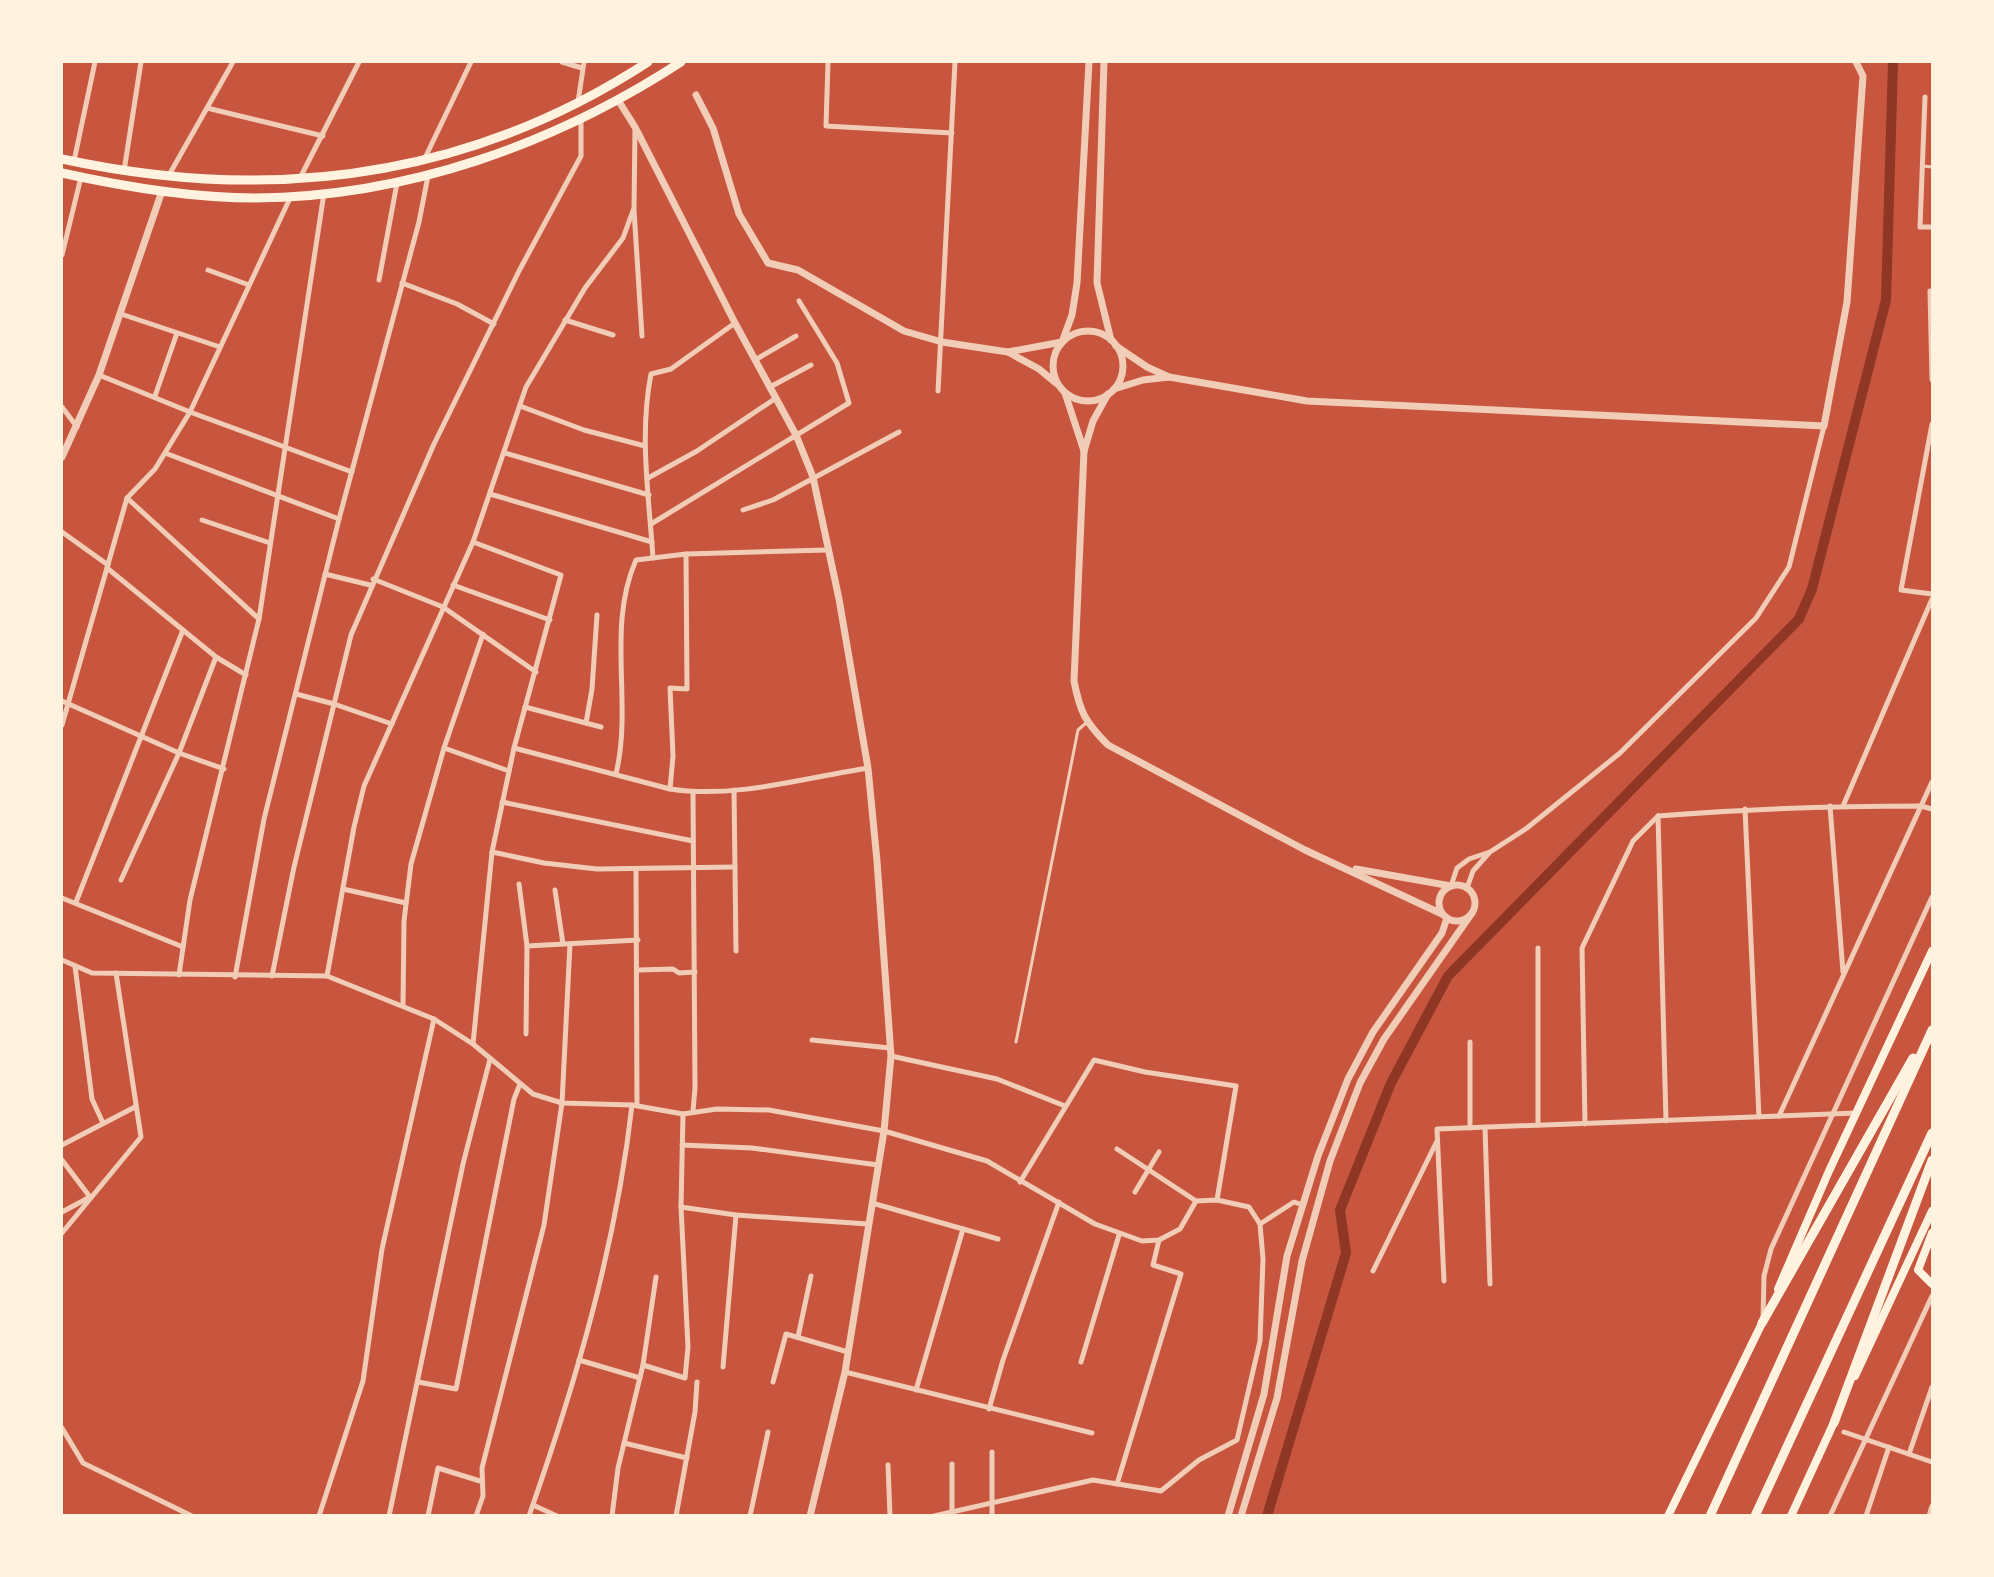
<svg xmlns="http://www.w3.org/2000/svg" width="1994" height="1577" font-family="'Work Sans',sans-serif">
  <rect width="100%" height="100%" fill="#c8553d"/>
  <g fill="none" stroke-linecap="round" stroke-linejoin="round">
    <path stroke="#8f3625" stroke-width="10" d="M 1267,1516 L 1346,1253 L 1340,1210 L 1391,1083 L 1448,976 L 1799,619 L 1812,589 L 1886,300 L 1893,63"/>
    <g stroke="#f1ccb7" stroke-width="3">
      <path d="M 1923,166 L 1932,167"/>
      <path d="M 1016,1042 L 1078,730 L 1086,723"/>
    </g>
    <g stroke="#f1ccb7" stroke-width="5">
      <path d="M 562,62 L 582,68"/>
      <path d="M 828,62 L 826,126 L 952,133"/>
      <path d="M 1925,97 L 1920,227 L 1932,227"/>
      <path d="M 578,102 L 584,62"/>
      <path d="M 207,108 L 323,136"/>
      <path d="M 424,160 L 471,62"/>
      <path d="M 74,161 L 95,62"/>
      <path d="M 124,171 L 141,62"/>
      <path d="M 169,175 L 233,62"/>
      <path d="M 300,178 L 359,62"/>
      <path d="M 634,210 L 642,336"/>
      <path d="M 62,255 L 81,177"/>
      <path d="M 208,270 L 249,285"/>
      <path d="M 379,280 L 397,183"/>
      <path d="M 402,283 L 457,304 L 494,324"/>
      <path d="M 1932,291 L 1930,291 L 1932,380"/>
      <path d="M 121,314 L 220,347"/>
      <path d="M 565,320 L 613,335"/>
      <path d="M 755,360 L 796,336"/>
      <path d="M 99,375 L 190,412 L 352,472"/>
      <path d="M 770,387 L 811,365"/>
      <path d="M 938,391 L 955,62"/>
      <path d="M 155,396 L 177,333"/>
      <path d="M 520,406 L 584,430 L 645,446"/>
      <path d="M 62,407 L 77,427"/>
      <path d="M 1932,424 L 1901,590 L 1932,594"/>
      <path d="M 165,453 L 339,519"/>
      <path d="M 505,453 L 649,495"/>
      <path d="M 648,478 L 697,451 L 776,398"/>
      <path d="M 490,494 L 652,542"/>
      <path d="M 127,498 L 259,619"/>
      <path d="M 743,510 L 773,500 L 899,432"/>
      <path d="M 202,520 L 270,543"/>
      <path d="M 651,524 L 849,403 L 837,363 L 799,301"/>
      <path d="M 62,532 L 108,565"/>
      <path d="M 473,542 L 561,575 L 514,748 L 492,852 L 473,1044"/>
      <path d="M 653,558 C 649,497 639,435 651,374 L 671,369 L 735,323"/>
      <path d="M 107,568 L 216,657 L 246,675"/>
      <path d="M 325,574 L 370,585"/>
      <path d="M 373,579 L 443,607 L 536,672"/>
      <path d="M 453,585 L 550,620"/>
      <path d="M 296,694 L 334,704 L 392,724"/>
      <path d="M 62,701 L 179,753 L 224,769"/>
      <path d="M 525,707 L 601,727"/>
      <path d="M 586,723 L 592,689 L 597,615"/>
      <path d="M 62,725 L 127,498 L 155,469 L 190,412 L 291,196"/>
      <path d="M 444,748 L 509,771"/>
      <path d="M 514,748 L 670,789 C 734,799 804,778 868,768"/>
      <path d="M 616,774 C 633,703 606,628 636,560 L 686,554 L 827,550"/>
      <path d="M 670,789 L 673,756 L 670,688 L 687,689 L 686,554"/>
      <path d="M 734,790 L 736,951"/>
      <path d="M 693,793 L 695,1088 L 693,1111"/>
      <path d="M 502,802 L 693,841"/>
      <path d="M 1830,806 L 1843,972"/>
      <path d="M 1843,806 L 1932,599"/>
      <path d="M 1745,809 L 1759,1117"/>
      <path d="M 1658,816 L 1666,1121"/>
      <path d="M 1658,816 C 1746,809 1833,806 1921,806 L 1932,809"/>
      <path d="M 492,852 L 544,863 L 597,869 L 735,867"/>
      <path d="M 636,869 L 637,1106"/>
      <path d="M 121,880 L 179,753 L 216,657"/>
      <path d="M 519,884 L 527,946 L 526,1034"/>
      <path d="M 1451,886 L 1457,868 L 1469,859 L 1490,852 L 1527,828 L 1620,753 L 1756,618 L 1789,567 L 1824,426"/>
      <path d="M 1467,888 L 1473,871 L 1489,853"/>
      <path d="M 343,889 L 406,903"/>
      <path d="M 555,890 L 563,944"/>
      <path d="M 62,898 L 183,947"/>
      <path d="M 76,902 L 183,630"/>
      <path d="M 527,946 L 638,940"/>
      <path d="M 1538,948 L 1538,1125"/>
      <path d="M 62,960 L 92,973 L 327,976 L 434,1019 L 473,1044 L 533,1094 L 562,1103 L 632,1105 L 683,1114 L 717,1109 L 769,1110 L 884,1131 L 987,1161 L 1095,1224 L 1142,1241 L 1159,1240 L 1180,1229 L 1196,1201 L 1217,1200 L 1249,1207 L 1260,1224 L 1263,1259 L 1260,1341 L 1237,1440 L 1199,1460 L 1161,1491 L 1093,1480 L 934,1516"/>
      <path d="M 75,966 L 92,1099 L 103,1123"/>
      <path d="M 638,970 L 673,969 L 679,973 L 695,972"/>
      <path d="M 179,975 L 190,900 L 259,619 L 324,193"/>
      <path d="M 272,976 L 294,867 L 351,635 L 434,444 L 519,271 L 581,156 L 581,119"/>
      <path d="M 327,976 L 354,827 L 364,786 L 473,542 L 526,387 L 585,288 L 623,238 L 634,208 L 635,129"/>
      <path d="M 235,977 L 264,819 L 339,519 L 419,222 L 428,176"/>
      <path d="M 403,1005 L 404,921 L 411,864 L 444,748 L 483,634"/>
      <path d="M 812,1040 L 890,1048"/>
      <path d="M 1470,1042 L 1470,1128"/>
      <path d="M 891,1056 L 997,1079 L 1065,1106"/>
      <path d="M 1779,1116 L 1932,782"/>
      <path d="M 1585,1124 L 1582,948 L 1633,841 L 1658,816"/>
      <path d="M 1485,1127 L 1490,1284"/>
      <path d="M 62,1145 L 135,1107"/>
      <path d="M 682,1145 L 752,1148 L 878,1165"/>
      <path d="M 1117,1149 L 1196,1201"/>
      <path d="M 62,1160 L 90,1197 L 62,1212"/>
      <path d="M 1020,1182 L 1094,1060 L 1145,1072 L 1236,1086 L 1217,1200"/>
      <path d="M 1135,1192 L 1159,1152"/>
      <path d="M 872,1203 L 963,1229 L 916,1390"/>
      <path d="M 681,1207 L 736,1215 L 868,1224"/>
      <path d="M 1260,1224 L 1294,1202 L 1303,1205"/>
      <path d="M 963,1229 L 998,1239"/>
      <path d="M 62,1233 L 141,1137 L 116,973"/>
      <path d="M 1373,1271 L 1437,1141"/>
      <path d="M 1444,1281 L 1437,1129 L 1856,1113"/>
      <path d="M 1763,1319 L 1764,1276 L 1771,1249 L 1932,897"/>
      <path d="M 798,1337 L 811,1276"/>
      <path d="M 579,1360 L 640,1378"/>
      <path d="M 1081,1362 L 1119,1235"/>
      <path d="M 643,1365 L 685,1378 L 688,1347 L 681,1207 L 683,1114"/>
      <path d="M 723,1367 L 736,1215"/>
      <path d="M 845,1372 L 1092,1433"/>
      <path d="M 418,1382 L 456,1389 L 514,1099 L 520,1084"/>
      <path d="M 773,1382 L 786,1334 L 848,1352"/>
      <path d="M 989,1409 L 1003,1360 L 1059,1202"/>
      <path d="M 62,1428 L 83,1463 L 192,1516"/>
      <path d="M 1844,1432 L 1932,1462"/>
      <path d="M 624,1443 L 687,1458"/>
      <path d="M 1909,1454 L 1932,1387"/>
      <path d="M 952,1464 L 952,1512"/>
      <path d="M 888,1465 L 890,1516"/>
      <path d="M 1117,1484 L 1181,1274 L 1153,1265 L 1159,1240"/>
      <path d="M 533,1505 L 557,1516"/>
      <path d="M 319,1516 L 363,1381 L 382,1249 L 434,1019"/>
      <path d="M 389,1516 L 463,1164 L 490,1059"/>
      <path d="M 428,1516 L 438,1468 L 480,1481"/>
      <path d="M 476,1516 L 483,1496 L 482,1468 L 544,1225 L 562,1103 L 570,944"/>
      <path d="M 529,1516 C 576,1382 616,1246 632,1105"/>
      <path d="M 612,1516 L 618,1468 L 643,1365 L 656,1277"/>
      <path d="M 676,1516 L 695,1412 L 697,1382"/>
      <path d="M 750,1516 L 768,1432"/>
      <path d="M 992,1516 L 992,1452"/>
      <path d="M 1830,1516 L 1932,1296"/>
      <path d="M 1866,1516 L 1889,1447"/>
      <path d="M 1929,1516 L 1932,1506"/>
    </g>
    <g stroke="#f1ccb7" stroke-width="7">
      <path d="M 1104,62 L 1097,283 L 1111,340"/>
      <path d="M 696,95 L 713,128 L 739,214 L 768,263 L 798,270 L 904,331 L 942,342 L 1008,352 L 1062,342 L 1072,315 L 1077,283 L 1089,62"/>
      <path d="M 618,100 L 635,127 L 735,323 L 796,435 L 813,477 L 839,599 L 868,768 L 877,861 L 891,1056 L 884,1131 L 845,1372 L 810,1516"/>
      <circle cx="1088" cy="366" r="35"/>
      <path d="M 1116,346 L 1147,367 L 1169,377 L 1307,401 L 1824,426 L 1847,302 L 1863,76 L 1856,62"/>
      <path d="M 1008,352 L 1039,369 L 1056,383"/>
      <path d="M 1114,389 L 1143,380 L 1169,377"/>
      <path d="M 1065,393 L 1084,451"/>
      <path d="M 1108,394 L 1093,421 L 1084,451 L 1074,681 C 1080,712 1085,722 1108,745 L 1305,850 L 1442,914"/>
      <path d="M 62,457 L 99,375 L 162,191"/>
      <path d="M 1356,869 L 1451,886"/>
      <circle cx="1457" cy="903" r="18"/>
      <path d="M 1228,1516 L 1264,1394 L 1287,1256 L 1318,1156 L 1348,1079 L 1373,1032 L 1442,933 L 1447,918"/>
      <path d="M 1241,1516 L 1277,1398 L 1302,1261 L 1330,1161 L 1360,1083 L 1384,1039 L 1472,913"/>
    </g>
    <g stroke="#fff3e0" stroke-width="8">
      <path d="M 1932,1233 L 1918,1270 L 1932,1284"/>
      <path d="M 1778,1289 L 1829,1171 L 1932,951"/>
      <path d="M 1855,1376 L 1932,1211"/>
      <path d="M 1668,1516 L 1765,1317"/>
      <path d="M 1791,1516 L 1836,1418"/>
    </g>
    <g stroke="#fff3e0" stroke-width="9">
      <path d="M 62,159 C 270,204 467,180 648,62"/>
      <path d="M 62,173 C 125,187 190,198 255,198 C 407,197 555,144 681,62"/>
    </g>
    <g stroke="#fff3e0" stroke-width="9">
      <path d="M 1762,1323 L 1913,1058"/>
      <path d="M 1834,1423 L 1932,1160"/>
      <path d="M 1710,1516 L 1932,1030"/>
      <path d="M 1755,1516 L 1932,1133"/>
    </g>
  </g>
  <rect width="1994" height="1577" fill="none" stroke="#fff3e0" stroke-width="126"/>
</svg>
